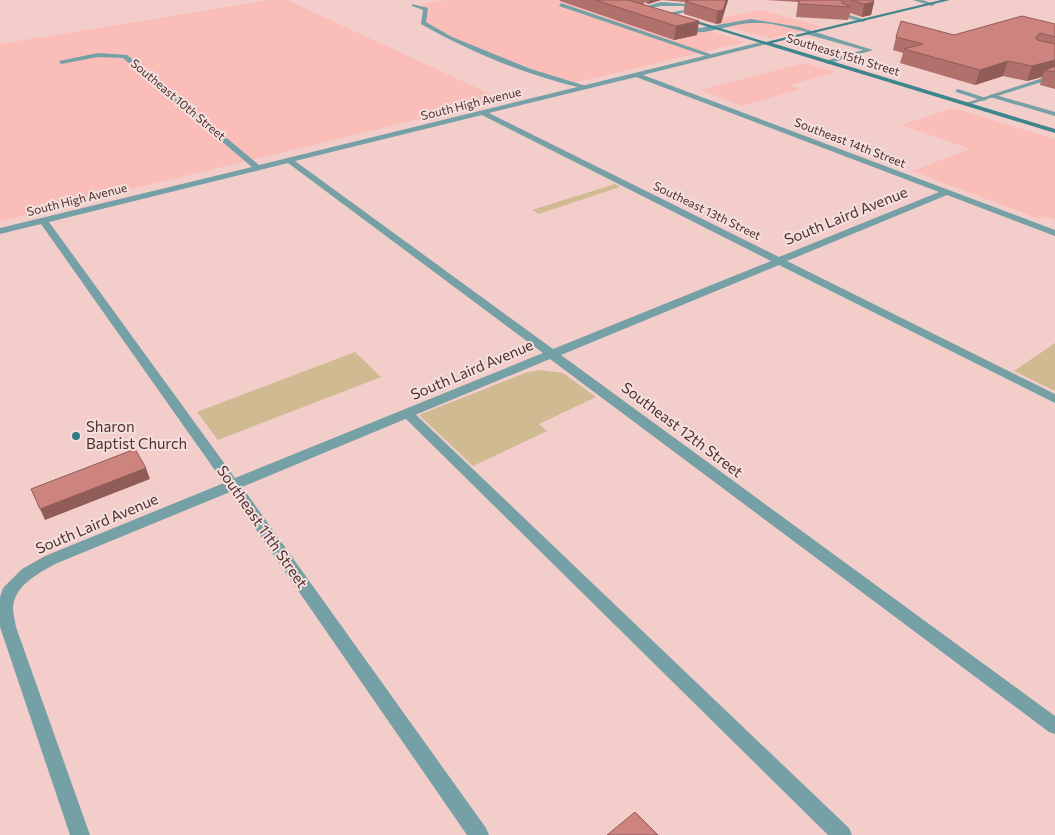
<svg xmlns="http://www.w3.org/2000/svg" width="1055" height="835" font-family="Commissioner,sans-serif">
  <rect width="100%" height="100%" fill="#f3cdca"/>
  <g fill="#fabdb8">
    <path d="M 269,0 L 287,0 L 501,99 L 0,221 L 0,44 Z"/>
    <path d="M 447,0 L 611,0 L 745,42 L 570,84 L 424,26 L 422,4 Z"/>
    <path d="M 761,10 L 823,27 L 770,38 L 707,21 Z"/>
    <path d="M 804,63 L 836,72 L 790,85 L 800,89 L 742,106 L 701,90 Z"/>
    <path d="M 953,108 L 1055,139 L 1055,220 L 1045,216 L 1039,219 L 912,171 L 970,149 L 902,125 Z"/>
  </g>
  <g fill="#cfba92">
    <path d="M 615,184 L 620,187 L 539,214 L 532,210 Z"/>
    <path d="M 1055,343 L 1055,391 L 1014,371 Z"/>
    <path d="M 355,352 L 381,377 L 218,440 L 197,412 Z"/>
    <path d="M 540,370 L 563,373 L 596,397 L 539,424 L 547,431 L 473,466 L 419,415 L 525,373 Z"/>
  </g>
  <g fill="none" stroke-linecap="round" stroke-linejoin="round">
    <g fill="#75a1a6" fill-rule="evenodd">
      <path d="M 561,3 L 713,55 L 714,56 L 709,57 L 559,6 Z"/>
      <path d="M 412,4 L 428,8 L 426,22 L 452,37 L 531,69 L 589,87 L 586,89 C 529,76 472,53 421,24 L 423,10 L 412,6 Z"/>
      <path d="M 751,19 L 799,27 L 873,50 L 827,64 L 825,61 L 863,50 L 806,34 L 806,32 C 788,28 770,22 752,23 C 729,23 701,40 679,28 L 682,26 L 700,28 Z"/>
      <path d="M 958,89 L 986,98 L 987,99 L 984,101 L 956,92 L 956,90 Z"/>
      <path d="M 992,94 L 1055,112 L 1055,116 L 990,97 L 990,95 Z"/>
      <path d="M 408,410 L 412,411 L 849,828 L 852,835 L 828,835 L 404,417 L 402,414 Z"/>
    </g>
    <g fill="#75a1a6" fill-rule="evenodd">
      <path d="M 913,0 L 922,0 L 935,4 L 932,6 Z"/>
      <path d="M 661,2 L 689,4 L 689,11 L 670,16 L 668,13 L 684,10 L 684,6 L 661,6 L 646,9 L 643,7 Z"/>
      <path d="M 843,8 L 846,10 L 846,14 L 866,20 L 863,22 L 841,16 L 840,10 Z"/>
      <path d="M 765,41 L 767,44 L 643,75 L 1055,230 L 1055,236 L 947,195 L 787,261 L 1055,394 L 1055,403 L 779,265 L 561,355 L 1055,716 L 1055,734 L 1049,732 L 550,359 L 242,487 L 486,828 L 489,835 L 467,835 L 230,492 L 55,564 C 38,574 15,585 13,607 C 13,614 15,621 16,627 L 90,835 L 70,835 L 0,627 L 0,597 L 3,588 L 22,569 L 45,556 L 224,483 L 41,224 L 0,234 L 0,228 L 252,167 L 123,58 L 98,57 L 61,64 L 59,61 L 98,53 L 127,55 L 259,165 ZM 636,77 L 939,192 L 779,257 L 489,113 ZM 482,115 L 771,261 L 553,349 L 295,161 ZM 288,163 L 543,353 L 235,478 L 49,222 Z"/>
      <path d="M 1055,74 L 1055,78 L 968,105 L 963,104 Z"/>
    </g>
    <path fill="#3d868d" fill-rule="evenodd" d="M 941,0 L 950,0 L 772,43 L 1055,129 L 1055,133 L 679,18 L 684,17 L 766,42 Z"/>
  </g>
  <g fill="#b0716c">
    <path d="M 560,0 L 728,0 L 721,23 L 716,24 L 684,14 L 685,2 L 661,0 L 648,4 L 644,2 L 644,5 L 697,35 L 674,40 L 560,1 Z"/>
    <path d="M 766,0 L 873,0 L 874,2 L 871,15 L 862,17 L 850,13 L 848,20 L 796,17 L 798,2 Z"/>
    <path d="M 1055,24 L 1055,89 L 1040,85 L 1042,77 L 1027,81 L 1003,76 L 975,85 L 900,63 L 903,53 L 893,50 L 896,37 L 954,35 Z"/>
  </g>
  <g fill="#905c58">
    <path d="M 649,0 L 661,0 L 648,4 Z"/>
    <path d="M 726,0 L 728,0 L 721,23 L 716,24 L 717,11 Z"/>
    <path d="M 874,2 L 871,15 L 862,17 L 864,4 Z"/>
    <path d="M 699,21 L 697,35 L 674,40 L 676,26 Z"/>
    <path d="M 1055,60 L 1055,72 L 1045,70 L 1042,77 L 1027,81 L 1032,66 Z"/>
    <path d="M 1008,61 L 1003,76 L 975,85 L 980,70 Z"/>
    <path d="M 146,468 L 150,479 L 45,520 L 40,509 Z"/>
  </g>
  <g fill="#cd837e" stroke="#905c58">
    <path d="M 595,0 L 628,0 L 699,21 L 676,26 Z"/>
    <path d="M 690,0 L 726,0 L 723,10 L 717,11 L 685,1 Z"/>
    <path d="M 799,0 L 841,0 L 842,3 L 851,7 L 799,4 Z"/>
    <path d="M 851,0 L 873,0 L 874,2 L 864,4 Z"/>
    <path d="M 1022,16 L 1055,24 L 1055,37 L 1040,33 L 1036,37 L 1037,40 L 1055,44 L 1055,60 L 1032,66 L 1008,61 L 980,70 L 904,49 L 923,44 L 896,37 L 901,21 L 954,35 Z"/>
    <path d="M 1055,66 L 1055,72 L 1045,70 Z"/>
    <path d="M 135,449 L 146,468 L 40,509 L 31,489 Z"/>
    <path d="M 635,812 L 658,835 L 607,835 Z"/>
  </g>
  <circle fill="#317a81" stroke="#f3e0de" stroke-width="2" cx="76" cy="436" r="5"/>
  <g text-anchor="middle" stroke-width="4" stroke-linejoin="round" paint-order="stroke">
    <g font-size="12" fill="#522e2c" stroke="#f3e0de">
      <text transform="translate(843 55) rotate(17)" y="4">Southeast 15th Street</text>
      <text transform="translate(178 100) rotate(40)" y="4">Southeast 10th Street</text>
      <text transform="translate(471 104) rotate(-14)" y="4">South High Avenue</text>
      <text transform="translate(850 143) rotate(21)" y="4">Southeast 14th Street</text>
      <text transform="translate(77 200) rotate(-14)" y="4">South High Avenue</text>
      <text transform="translate(707 211) rotate(26)" y="4">Southeast 13th Street</text>
    </g>
    <g font-size="15" fill="#522e2c" stroke="#f3e0de">
      <text transform="translate(846 216) rotate(-22)" y="5">South Laird Avenue</text>
      <text transform="translate(472 370) rotate(-23)" y="5">South Laird Avenue</text>
      <text transform="translate(682 430) rotate(37)" y="5">Southeast 12th Street</text>
      <text transform="translate(97 524) rotate(-23)" y="5">South Laird Avenue</text>
      <text transform="translate(262 527) rotate(55)" y="5">Southeast 11th Street</text>
    </g>
    <g font-size="15" fill="#522e2c" stroke="#f3e0de" text-anchor="start">
      <text x="86" y="432">Sharon<tspan x="86" dy="17">Baptist Church</tspan></text>
    </g>
  </g>
</svg>
